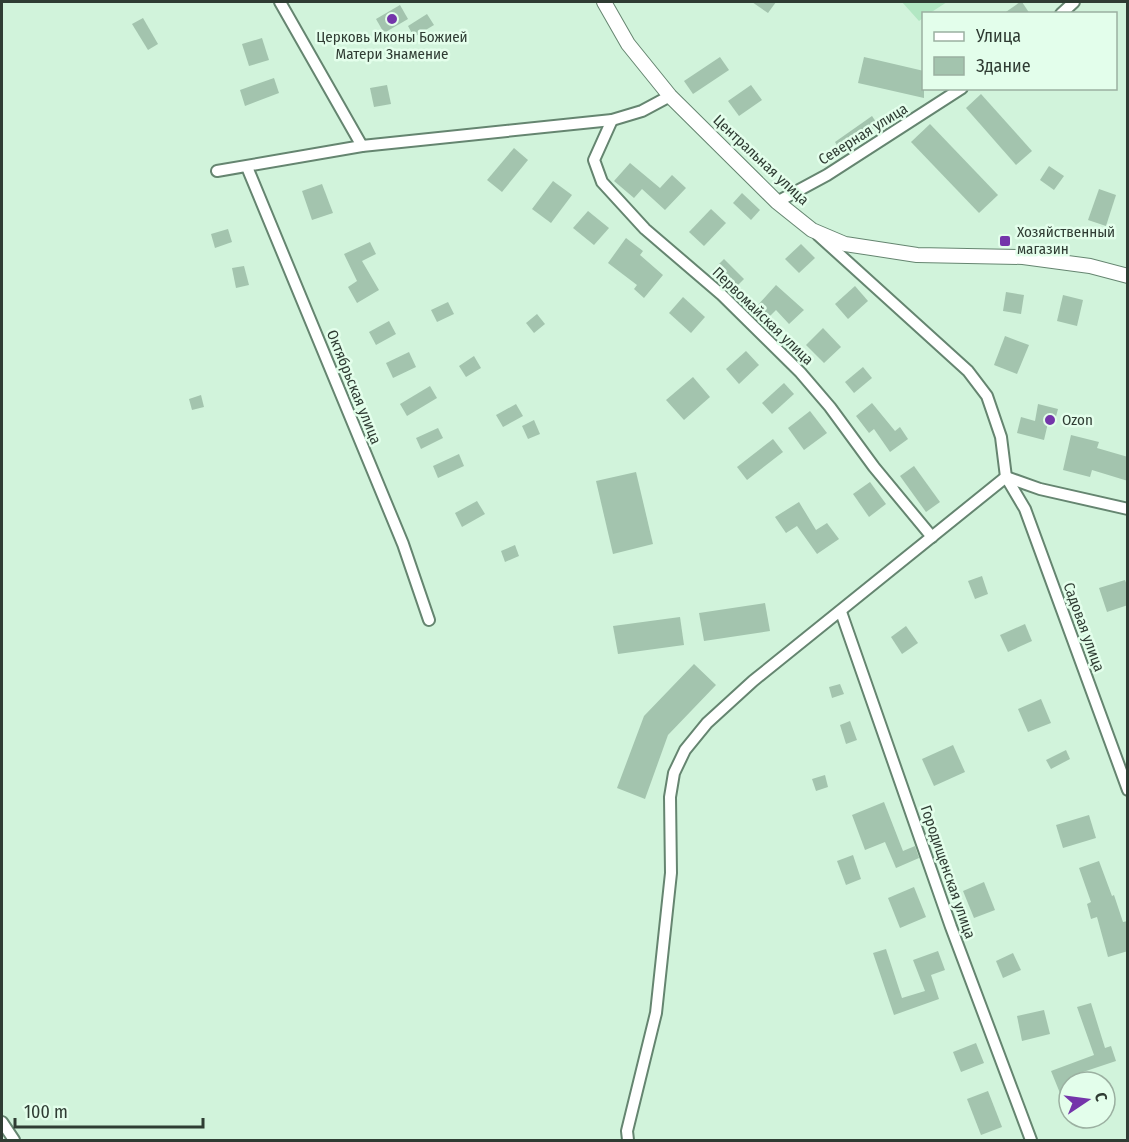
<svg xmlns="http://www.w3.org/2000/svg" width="1129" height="1142" font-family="'Fira Sans Condensed',sans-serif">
  <rect width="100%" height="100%" fill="#d1f3db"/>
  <path fill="#b2e7c3" d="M 902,2 L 947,2 L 930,13 L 924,14 L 923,18 L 919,21 Z"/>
  <g fill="#a3c4ae">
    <path d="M 752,2 L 776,2 L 768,13 Z"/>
    <path d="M 1020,2 L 1022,2 L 1030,14 L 1003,14 Z"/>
    <path d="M 400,5 L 408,19 L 384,33 L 376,19 Z"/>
    <path d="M 427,14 L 434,25 L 414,37 L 408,26 Z"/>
    <path d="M 143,18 L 158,44 L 148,50 L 132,24 Z"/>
    <path d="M 262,38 L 269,60 L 249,66 L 242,44 Z"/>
    <path d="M 720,57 L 729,70 L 693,94 L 684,81 Z"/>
    <path d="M 864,57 L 924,71 L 924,98 L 858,83 Z"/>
    <path d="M 274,78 L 279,93 L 245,106 L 240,90 Z"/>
    <path d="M 387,85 L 391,104 L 374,107 L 370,88 Z"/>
    <path d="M 751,85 L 762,100 L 739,116 L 728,101 Z"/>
    <path d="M 981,94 L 1032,151 L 1016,165 L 966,108 Z"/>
    <path d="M 872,116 L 878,125 L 841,151 L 835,142 Z"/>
    <path d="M 930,124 L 998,195 L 979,213 L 911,142 Z"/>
    <path d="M 514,148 L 528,160 L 502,192 L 487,180 Z"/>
    <path d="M 630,163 L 660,188 L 672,175 L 686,188 L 665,210 L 642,189 L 634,198 L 614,181 Z"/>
    <path d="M 1049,166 L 1064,176 L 1054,190 L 1040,180 Z"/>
    <path d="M 553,181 L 572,195 L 551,223 L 532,209 Z"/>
    <path d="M 322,184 L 333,213 L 312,220 L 302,191 Z"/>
    <path d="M 1099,189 L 1116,195 L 1106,226 L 1088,220 Z"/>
    <path d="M 742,193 L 760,210 L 751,220 L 733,203 Z"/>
    <path d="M 711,209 L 726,223 L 704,246 L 689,232 Z"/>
    <path d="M 588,211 L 609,228 L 594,245 L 573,228 Z"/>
    <path d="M 228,229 L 232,242 L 215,248 L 211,234 Z"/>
    <path d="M 626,238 L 643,251 L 640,255 L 663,275 L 644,298 L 634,289 L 637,285 L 608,263 Z"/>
    <path d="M 370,242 L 376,254 L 362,261 L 379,290 L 357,303 L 348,287 L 357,281 L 344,254 Z"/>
    <path d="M 801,244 L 815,258 L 799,273 L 785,259 Z"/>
    <path d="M 724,259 L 744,279 L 733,290 L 713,270 Z"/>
    <path d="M 244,266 L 249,285 L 236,288 L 232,268 Z"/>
    <path d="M 776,285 L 804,310 L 789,324 L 776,310 L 769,317 L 757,306 Z"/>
    <path d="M 855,286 L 868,301 L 848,319 L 835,304 Z"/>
    <path d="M 1006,292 L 1024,295 L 1021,314 L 1003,311 Z"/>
    <path d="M 1063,295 L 1083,300 L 1077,326 L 1057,321 Z"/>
    <path d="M 683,297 L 705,317 L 691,333 L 669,313 Z"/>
    <path d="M 448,302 L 454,314 L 437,322 L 431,310 Z"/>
    <path d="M 537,314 L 545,324 L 534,333 L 526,323 Z"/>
    <path d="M 389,321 L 396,334 L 376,345 L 369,332 Z"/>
    <path d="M 823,328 L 841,347 L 824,363 L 806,345 Z"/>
    <path d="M 1005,336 L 1029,345 L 1017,374 L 994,365 Z"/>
    <path d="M 746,351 L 759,365 L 739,384 L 726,369 Z"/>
    <path d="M 409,352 L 416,367 L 393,378 L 386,363 Z"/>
    <path d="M 474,356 L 481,368 L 466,377 L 459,366 Z"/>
    <path d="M 863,367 L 872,378 L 854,393 L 845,382 Z"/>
    <path d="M 693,377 L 710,397 L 684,420 L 666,400 Z"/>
    <path d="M 784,383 L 794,394 L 772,414 L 762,403 Z"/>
    <path d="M 430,386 L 437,398 L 407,416 L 400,404 Z"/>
    <path d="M 201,395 L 204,407 L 192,410 L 189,399 Z"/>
    <path d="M 872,403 L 895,431 L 900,427 L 908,439 L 890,452 L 874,429 L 869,433 L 856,416 Z"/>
    <path d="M 516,404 L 523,416 L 503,427 L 496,415 Z"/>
    <path d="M 1038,404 L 1058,409 L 1054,424 L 1048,423 L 1044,440 L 1017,433 L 1021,417 L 1035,421 Z"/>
    <path d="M 810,411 L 827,433 L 804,450 L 788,428 Z"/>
    <path d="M 534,420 L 540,434 L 528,439 L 522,426 Z"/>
    <path d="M 438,428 L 443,438 L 421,449 L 416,438 Z"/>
    <path d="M 1071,435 L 1099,442 L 1097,448 L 1128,457 L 1128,481 L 1092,470 L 1090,477 L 1063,470 Z"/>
    <path d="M 773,439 L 783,452 L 747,480 L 737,467 Z"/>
    <path d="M 459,454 L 464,466 L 438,478 L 433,466 Z"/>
    <path d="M 914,466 L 940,502 L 926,512 L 900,476 Z"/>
    <path d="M 636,472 L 653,544 L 613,554 L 596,481 Z"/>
    <path d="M 870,482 L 886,504 L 869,517 L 853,494 Z"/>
    <path d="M 477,501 L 485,514 L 462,527 L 455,513 Z"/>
    <path d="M 799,502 L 816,530 L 827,523 L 839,539 L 817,554 L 797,526 L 786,533 L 775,517 Z"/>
    <path d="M 515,545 L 519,556 L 505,562 L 501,551 Z"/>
    <path d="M 982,576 L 988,594 L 975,599 L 968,581 Z"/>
    <path d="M 1125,580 L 1128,588 L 1128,605 L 1107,612 L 1099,588 Z"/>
    <path d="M 765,603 L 770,631 L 704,641 L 699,613 Z"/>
    <path d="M 680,617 L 684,645 L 618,654 L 613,626 Z"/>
    <path d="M 1025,624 L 1032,641 L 1008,652 L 1000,635 Z"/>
    <path d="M 906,626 L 918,643 L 902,654 L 891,637 Z"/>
    <path d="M 694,664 L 716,685 L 668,735 L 645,799 L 617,788 L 644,716 Z"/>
    <path d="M 840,684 L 844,694 L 832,698 L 829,687 Z"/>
    <path d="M 1041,699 L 1051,723 L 1028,732 L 1018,709 Z"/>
    <path d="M 850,721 L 857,740 L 846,744 L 840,725 Z"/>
    <path d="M 953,745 L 965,772 L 934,786 L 922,759 Z"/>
    <path d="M 1066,750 L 1070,759 L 1051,769 L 1046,760 Z"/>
    <path d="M 825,775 L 828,787 L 816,791 L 812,779 Z"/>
    <path d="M 884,802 L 903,851 L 915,846 L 919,858 L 896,868 L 885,842 L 865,850 L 852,815 Z"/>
    <path d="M 1089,815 L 1096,838 L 1063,848 L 1056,825 Z"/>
    <path d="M 853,855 L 861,879 L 846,885 L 837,861 Z"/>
    <path d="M 1099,861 L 1112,896 L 1114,895 L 1123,922 L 1128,921 L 1128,951 L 1108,957 L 1097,917 L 1091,919 L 1087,904 L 1091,902 L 1079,868 Z"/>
    <path d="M 984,882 L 995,910 L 974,918 L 963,891 Z"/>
    <path d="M 914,887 L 926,917 L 900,928 L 888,898 Z"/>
    <path d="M 886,949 L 902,998 L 925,991 L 913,960 L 938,951 L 945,970 L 931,975 L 939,999 L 894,1015 L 873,953 Z"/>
    <path d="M 1013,953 L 1021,970 L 1003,978 L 996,961 Z"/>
    <path d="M 1091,1003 L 1105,1048 L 1111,1046 L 1116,1061 L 1083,1072 L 1087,1082 L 1069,1082 L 1069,1095 L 1062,1098 L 1051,1071 L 1094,1055 L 1077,1007 Z"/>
    <path d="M 1044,1010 L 1050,1034 L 1022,1041 L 1017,1016 Z"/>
    <path d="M 976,1043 L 984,1063 L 961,1072 L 953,1052 Z"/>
    <path d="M 988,1091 L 1002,1127 L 981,1135 L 967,1099 Z"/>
  </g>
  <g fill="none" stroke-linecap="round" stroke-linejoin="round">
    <defs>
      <g id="minor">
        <path d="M 280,2 L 362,146"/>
        <path d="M 1061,14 L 1074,2"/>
        <path d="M 612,120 L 594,160 L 602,182 L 645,229 L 722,295 L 800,372 L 830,407 L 874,467 L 932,537"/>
        <path d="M 247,167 L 403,544 L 429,620"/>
        <path d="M 217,171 L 362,146 L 612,120 L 642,111 L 670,96"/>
        <path d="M 777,202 L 827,175 L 962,88"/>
        <path d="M 818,235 L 968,371 L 987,396 L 1001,437 L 1006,477 L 1025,509 L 1128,790"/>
        <path d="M 1006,477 L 1040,489 L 1128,509"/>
        <path d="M 841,612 L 951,927 L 1031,1140"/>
        <path d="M 2,1122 L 14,1140"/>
        <path d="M 628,1140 L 627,1131 L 656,1013 L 671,873 L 670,797 L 674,773 L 685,750 L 707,723 L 753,681 L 1006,477"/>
      </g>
      <path id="tertiary" d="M 604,2 L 628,44 L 670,96 L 777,202 L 812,230 L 845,244 L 917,255 L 1023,257 L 1090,266 L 1128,276"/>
    </defs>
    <use href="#minor" stroke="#658570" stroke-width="14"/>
    <use href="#tertiary" stroke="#658570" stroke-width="16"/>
    <use href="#minor" stroke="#fff" stroke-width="10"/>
    <use href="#tertiary" stroke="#fff" stroke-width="14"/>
  </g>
  <g fill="#7435aa" stroke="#e3feeb" stroke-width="2">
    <circle cx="392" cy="19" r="6"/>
    <rect x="999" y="235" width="12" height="12" rx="3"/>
    <circle cx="1050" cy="420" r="6"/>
  </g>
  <g text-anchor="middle" stroke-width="5" stroke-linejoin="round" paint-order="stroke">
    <g font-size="15" fill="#2f3c33" stroke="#e3feeb" text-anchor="start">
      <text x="392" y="42" text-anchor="middle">Церковь Иконы Божией<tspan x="392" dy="17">Матери Знамение</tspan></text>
      <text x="1017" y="237">Хозяйственный<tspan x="1017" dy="17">магазин</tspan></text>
      <text x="1062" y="425">Ozon</text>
    </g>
    <g font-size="15" fill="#2f3c33" stroke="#e3feeb">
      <text transform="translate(863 134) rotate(-32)" y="5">Северная улица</text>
      <text transform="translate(761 160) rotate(43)" y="5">Центральная улица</text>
      <text transform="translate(763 316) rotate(44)" y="5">Первомайская улица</text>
      <text transform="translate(354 387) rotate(68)" y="5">Октябрьская улица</text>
      <text transform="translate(1084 627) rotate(70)" y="5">Садовая улица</text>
      <text transform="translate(948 872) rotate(71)" y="5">Городищенская улица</text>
    </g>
  </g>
  <rect width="1129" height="1142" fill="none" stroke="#2f3c33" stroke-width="6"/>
  <rect x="922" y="12" width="195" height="78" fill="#e3feeb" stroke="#9bb0a1" stroke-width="1.5"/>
  <rect x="934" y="32" width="30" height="9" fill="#ffffff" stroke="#9bb0a1" stroke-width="1.5"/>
  <text x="976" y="42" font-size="18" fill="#2f3c33">Улица</text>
  <rect x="934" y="57" width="30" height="18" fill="#a3c4ae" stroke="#9bb0a1" stroke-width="1.5"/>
  <text x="976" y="72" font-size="18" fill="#2f3c33">Здание</text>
  <g transform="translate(1087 1100) rotate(77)"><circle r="28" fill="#e3feeb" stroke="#9bb0a1" stroke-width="1.5"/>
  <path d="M0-4.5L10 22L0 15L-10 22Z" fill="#7435aa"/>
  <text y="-9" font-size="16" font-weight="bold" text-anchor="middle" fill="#2f3c33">С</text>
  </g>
  <path d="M15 1118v9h188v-9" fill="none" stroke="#2f3c33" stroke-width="3"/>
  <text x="24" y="1118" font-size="18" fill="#2f3c33" stroke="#e3feeb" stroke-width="4.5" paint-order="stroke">100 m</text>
</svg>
